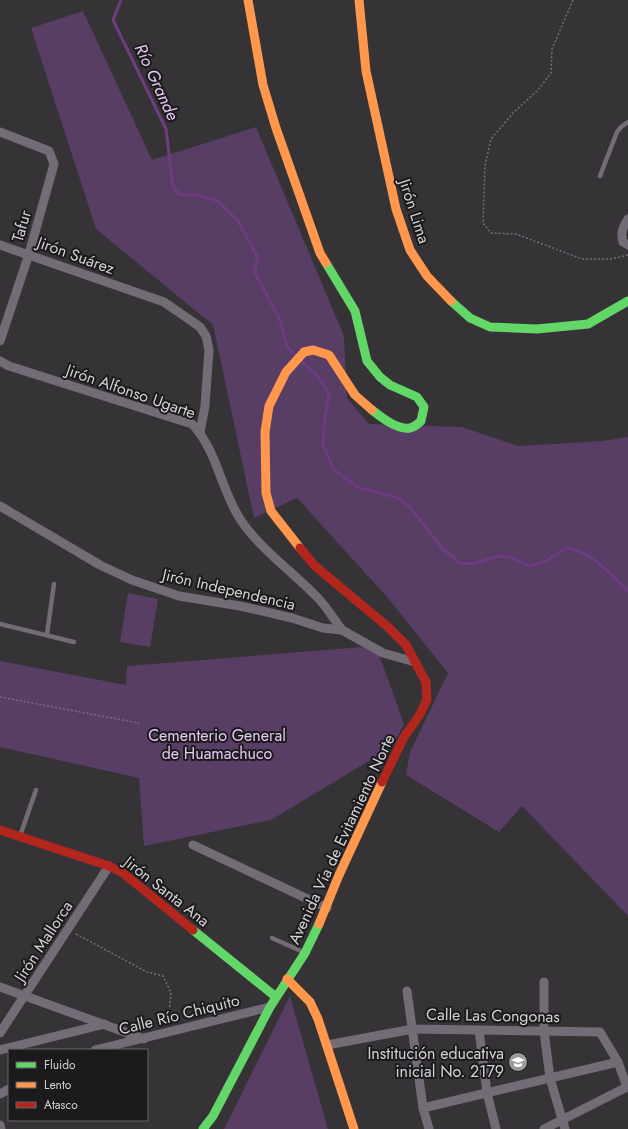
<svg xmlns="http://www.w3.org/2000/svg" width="628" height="1129" font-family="Jost,sans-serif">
  <rect width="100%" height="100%" fill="#353336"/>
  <g fill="#583d64">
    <path d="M 83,11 L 152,160 L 256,127 L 344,336 L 347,398 L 369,424 L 462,427 L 518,446 L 603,441 L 628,437 L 628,916 L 522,806 L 499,832 L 406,775 L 410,752 L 448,673 L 387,597 L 297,498 L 254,518 L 213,325 L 96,229 L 31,28 Z"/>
    <path d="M 128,593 L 158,599 L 150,647 L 120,642 Z"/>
    <path d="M 376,646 L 404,724 L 392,747 L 271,820 L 144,846 L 139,778 L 0,747 L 0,661 L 126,685 L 127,666 Z"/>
    <path d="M 290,996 L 328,1129 L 224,1129 Z"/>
  </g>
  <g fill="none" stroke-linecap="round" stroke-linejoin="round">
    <g stroke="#6d3d80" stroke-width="3">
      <path d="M 121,0 L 113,20 L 166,129 L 173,187 L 179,194 L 198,195 L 218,201 L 238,221 L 257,256 L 255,273 L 280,320 L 287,346 L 294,355"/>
      <path d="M 301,361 L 317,375 L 329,393 L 325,417 L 323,445 L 334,470 L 359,488 L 396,497 L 408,505 L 442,548 L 460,563 L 472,564 L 499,556 L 511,557 L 529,566 L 542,563 L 567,548 C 594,553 609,573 628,591"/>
    </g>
    <g stroke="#757077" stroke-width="1.5" stroke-dasharray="2 2" stroke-linecap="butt">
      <path d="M 573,0 L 552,49 L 551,73 L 538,90 L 513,113 L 491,139 L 485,165 L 483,223 L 491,233 L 516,234 L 582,259 L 611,259 L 628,255"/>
      <path d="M 0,697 L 139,723"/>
      <path d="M 76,934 L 147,972 L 163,976 L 171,993 L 169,1012 L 178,1019"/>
    </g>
    <g stroke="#736c76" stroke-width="4.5">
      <path d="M 600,176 L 617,132 L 621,127 L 628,122"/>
      <path d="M 0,624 L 74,642"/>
      <path d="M 47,634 L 54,584"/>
      <path d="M 20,836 L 36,790"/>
      <path d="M 272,938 L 301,951"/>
    </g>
    <g stroke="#736c76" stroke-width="9">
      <path d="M 0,132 L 49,151 L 54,164 L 29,254 L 0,341"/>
      <path d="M 628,219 C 623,227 620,233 623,242 L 628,245"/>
      <path d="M 0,245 L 164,302 L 200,327 L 206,336 L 209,350 L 205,406 L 200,432"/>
      <path d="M 0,361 L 9,366 L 192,424 C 218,451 221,492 242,522 C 261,549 290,570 314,594 C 325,604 333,618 342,630"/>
      <path d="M 0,506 L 100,565 L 132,580 L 179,596 L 240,606 L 292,618 L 323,628 L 342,630 L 383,653 L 415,662"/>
      <path d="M 193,845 L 327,908"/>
      <path d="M 544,982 L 544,1031 L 550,1078 L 565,1129"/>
      <path d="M 0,987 L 144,1039"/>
      <path d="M 407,991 L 423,1108 L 429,1129"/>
      <path d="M 479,1030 L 487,1093 L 496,1129"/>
      <path d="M 0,1033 L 109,866"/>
      <path d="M 327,1045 L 413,1029 L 600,1032 L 618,1062 L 627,1087 L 544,1129"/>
      <path d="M 0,1050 L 105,1024"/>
      <path d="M 95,1050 L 270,1007"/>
      <path d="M 0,1094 L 9,1089"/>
      <path d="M 423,1108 L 618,1062"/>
      <path d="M 0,1125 L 1,1129"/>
    </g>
    <g stroke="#63d668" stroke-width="9">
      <path d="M 326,263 L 355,311 L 367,361 L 380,377 L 390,385 L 417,397 L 424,407 L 421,421 C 418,424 414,427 410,428 C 397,430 381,417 372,410"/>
      <path d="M 451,301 L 470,318 L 490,327 L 537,329 L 588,324 L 628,301"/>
      <path d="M 193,930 L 276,997"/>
      <path d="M 203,1129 L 213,1116 L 270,1007 L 305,953 L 319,924"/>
    </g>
    <g stroke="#ff974d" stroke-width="9">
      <path d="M 248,0 L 263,85 L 276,128 L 320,253 L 326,263"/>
      <path d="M 359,0 L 366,71 L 396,209 L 410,250 L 427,276 L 451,301"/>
      <path d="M 300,548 L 271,511 L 266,493 L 265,432 L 269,406 L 286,372 L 304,352 L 313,350 L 329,355 L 355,395 L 372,410"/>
      <path d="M 319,924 L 339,875 L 382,782"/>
      <path d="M 287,979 L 310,1002 L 318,1019 L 354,1129"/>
    </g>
    <g stroke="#b3261e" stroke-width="9">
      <path d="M 300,548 L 315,566 L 388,627 L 406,645 L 426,682 L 427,700 L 419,716 L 404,737 L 382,782"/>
      <path d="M 0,830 L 109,866 L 123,873 L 193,930"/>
    </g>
  </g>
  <defs>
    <symbol id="school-disc" viewBox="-11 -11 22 22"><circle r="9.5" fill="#9c9a9d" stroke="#1c1a1d"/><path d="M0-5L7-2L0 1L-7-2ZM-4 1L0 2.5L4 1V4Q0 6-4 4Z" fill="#fff"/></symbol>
  </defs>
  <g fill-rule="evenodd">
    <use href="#school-disc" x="507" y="1051" width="22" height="22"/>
  </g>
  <g text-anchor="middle" stroke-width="4" stroke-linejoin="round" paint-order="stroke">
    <g font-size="16" fill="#d4d2d5" stroke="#1c1a1d">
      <text transform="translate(415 211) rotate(72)" y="6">Jirón Lima</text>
      <text transform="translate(21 226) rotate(-74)" y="6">Tafur</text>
      <text transform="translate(76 255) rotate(20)" y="6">Jirón Suárez</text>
      <text transform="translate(131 391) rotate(19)" y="6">Jirón Alfonso Ugarte</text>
      <text transform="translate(229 589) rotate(13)" y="6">Jirón Independencia</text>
      <text transform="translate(341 839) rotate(-65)" y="6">Avenida Vía de Evitamiento Norte</text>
      <text transform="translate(167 891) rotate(38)" y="6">Jirón Santa Ana</text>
      <text transform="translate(43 941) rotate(-57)" y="6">Jirón Mallorca</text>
      <text transform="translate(179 1014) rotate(-14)" y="6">Calle Río Chiquito</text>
      <text transform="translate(493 1015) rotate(1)" y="6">Calle Las Congonas</text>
    </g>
    <g font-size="16" fill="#e5c9f1" stroke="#1c1a1d">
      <text x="217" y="741">Cementerio General<tspan x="217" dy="18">de Huamachuco</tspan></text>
    </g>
    <g font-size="16" fill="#d4d2d5" stroke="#1c1a1d" text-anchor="end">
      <text x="504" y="1059">Institución educativa<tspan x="504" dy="18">inicial No. 2179</tspan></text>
    </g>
    <g font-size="17" font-style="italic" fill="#e5c9f1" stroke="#1c1a1d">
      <text transform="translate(157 82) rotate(65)" y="6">Río Grande</text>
    </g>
  </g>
  <rect x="8" y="1049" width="140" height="72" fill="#1c1a1d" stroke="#666467"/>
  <rect x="16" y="1062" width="20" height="6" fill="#63d668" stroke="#666467"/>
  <text x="44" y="1069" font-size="12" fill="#d4d2d5">Fluido</text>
  <rect x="16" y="1082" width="20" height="6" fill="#ff974d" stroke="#666467"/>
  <text x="44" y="1089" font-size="12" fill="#d4d2d5">Lento</text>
  <rect x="16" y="1102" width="20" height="6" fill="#b3261e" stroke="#666467"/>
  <text x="44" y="1109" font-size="12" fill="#d4d2d5">Atasco</text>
</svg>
